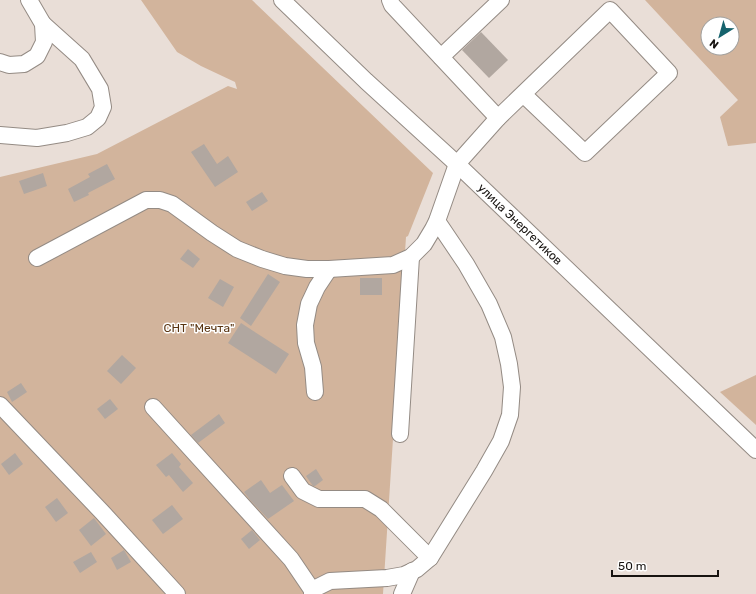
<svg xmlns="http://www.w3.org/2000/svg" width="756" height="594" font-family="Rubik,sans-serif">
  <rect width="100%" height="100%" fill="#e9ded7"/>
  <g fill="#d2b49c" fill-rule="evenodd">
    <path d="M 141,0 L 252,0 L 433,173 L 408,236 L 406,237 L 383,594 L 0,594 L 0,177 L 97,154 L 228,86 L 237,89 L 235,82 L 201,66 L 177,52 Z"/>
    <path d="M 645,0 L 756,0 L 756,143 L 728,146 L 720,117 L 738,100 ZM 708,24 L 732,24 L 732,48 L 708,48 Z"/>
    <path d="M 756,375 L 756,425 L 720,392 Z"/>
  </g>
  <g fill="#b1a7a0">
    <path d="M 481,32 L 508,60 L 489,78 L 462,50 Z"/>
    <path d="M 204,144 L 217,164 L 228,156 L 238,172 L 215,187 L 191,152 Z"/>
    <path d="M 107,164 L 115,179 L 88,193 L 89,195 L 74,202 L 68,189 L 90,177 L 88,174 Z"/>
    <path d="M 43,173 L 47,186 L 24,194 L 19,181 Z"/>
    <path d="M 262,192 L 268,201 L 252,211 L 246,202 Z"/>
    <path d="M 188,249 L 200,259 L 193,268 L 180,259 Z"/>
    <path d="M 268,274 L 280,282 L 251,326 L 240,318 Z"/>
    <rect x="360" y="278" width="22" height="17"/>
    <path d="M 220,279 L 234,287 L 223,307 L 208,298 Z"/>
    <path d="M 241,323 L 289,354 L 276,374 L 228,343 Z"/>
    <path d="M 122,355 L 136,368 L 121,384 L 107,371 Z"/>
    <path d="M 21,383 L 27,392 L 12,402 L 7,392 Z"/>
    <path d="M 110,399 L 118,409 L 105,419 L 97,409 Z"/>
    <path d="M 219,414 L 225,423 L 198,443 L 191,435 Z"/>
    <path d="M 15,453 L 23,464 L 9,475 L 1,464 Z"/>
    <path d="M 172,453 L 181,464 L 179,467 L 193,483 L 183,492 L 169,475 L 166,477 L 156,465 Z"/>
    <path d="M 316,469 L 323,480 L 315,486 L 313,486 L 306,476 Z"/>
    <path d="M 261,480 L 270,493 L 282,485 L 294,501 L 268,519 L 250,500 L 244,492 Z"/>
    <path d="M 57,498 L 68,513 L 56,522 L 45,507 Z"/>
    <path d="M 172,505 L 183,519 L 163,534 L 152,520 Z"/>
    <path d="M 94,518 L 106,534 L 91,546 L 79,530 Z"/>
    <path d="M 252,530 L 260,540 L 249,549 L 241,539 Z"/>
    <path d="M 124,550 L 131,562 L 117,570 L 111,558 Z"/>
    <path d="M 91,552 L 97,562 L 80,573 L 73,562 Z"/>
  </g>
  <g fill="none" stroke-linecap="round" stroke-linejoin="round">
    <defs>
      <g id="minor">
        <path id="s1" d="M 282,0 L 366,81 L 457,164 L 756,450"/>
        <path d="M 390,0 L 392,5 L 498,118"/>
        <path d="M 441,57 L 501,0"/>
        <path d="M 0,62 L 9,65 L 24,64 L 37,56 L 44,42 L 43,24 L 29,0"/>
        <path d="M 0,135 L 37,138 L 67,133 L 87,127 L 98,118 L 103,107 L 100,89 L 82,59 L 43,24"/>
        <path d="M 37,258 L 146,200 L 160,200 L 172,204 L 212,233 L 237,249 L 262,259 L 285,266 L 307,269 L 329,269 L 393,265 L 411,257 L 424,244 L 433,229 L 437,221 L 457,164 L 498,118 L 610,10 L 669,73 L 585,153 L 523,94"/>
        <path d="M 315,392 L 313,367 L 306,343 L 305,325 L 309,304 L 317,287 L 329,269"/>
        <path d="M 0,405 L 102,512 L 177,594"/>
        <path d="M 153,407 L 291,559 L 312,590 L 312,594"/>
        <path d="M 400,434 L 411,257"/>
        <path d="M 292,476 L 303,491 L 319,499 L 365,499 L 381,509 L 430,558"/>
        <path d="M 312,590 L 330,581 L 387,578 L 404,575 L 417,569 L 430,558 L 484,471 L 501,441 L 510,415 L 512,387 L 509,364 L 503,337 L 489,304 L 466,264 L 437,221"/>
        <path d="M 402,594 L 412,571"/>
      </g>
    </defs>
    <use href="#minor" stroke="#948b84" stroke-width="18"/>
    <use href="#minor" stroke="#fff" stroke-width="16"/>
  </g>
  <g text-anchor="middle" stroke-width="3" stroke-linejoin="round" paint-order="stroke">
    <g font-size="12" fill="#171310" stroke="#fff">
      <text dy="4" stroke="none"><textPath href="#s1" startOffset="327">улица Энергетиков</textPath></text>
    </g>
    <g font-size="12" fill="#593411" stroke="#fff">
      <text x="199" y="332">СНТ "Мечта"</text>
    </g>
  </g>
  <g transform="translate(720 36) rotate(217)"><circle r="19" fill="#ffffff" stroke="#a2a19f"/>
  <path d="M0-3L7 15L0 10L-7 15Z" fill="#16636d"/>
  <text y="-6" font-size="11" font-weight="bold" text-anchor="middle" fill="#171310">N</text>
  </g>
  <path d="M612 570v6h106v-6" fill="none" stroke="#171310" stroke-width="2"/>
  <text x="618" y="570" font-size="12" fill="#171310" stroke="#ffffff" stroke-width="3" paint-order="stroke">50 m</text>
</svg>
